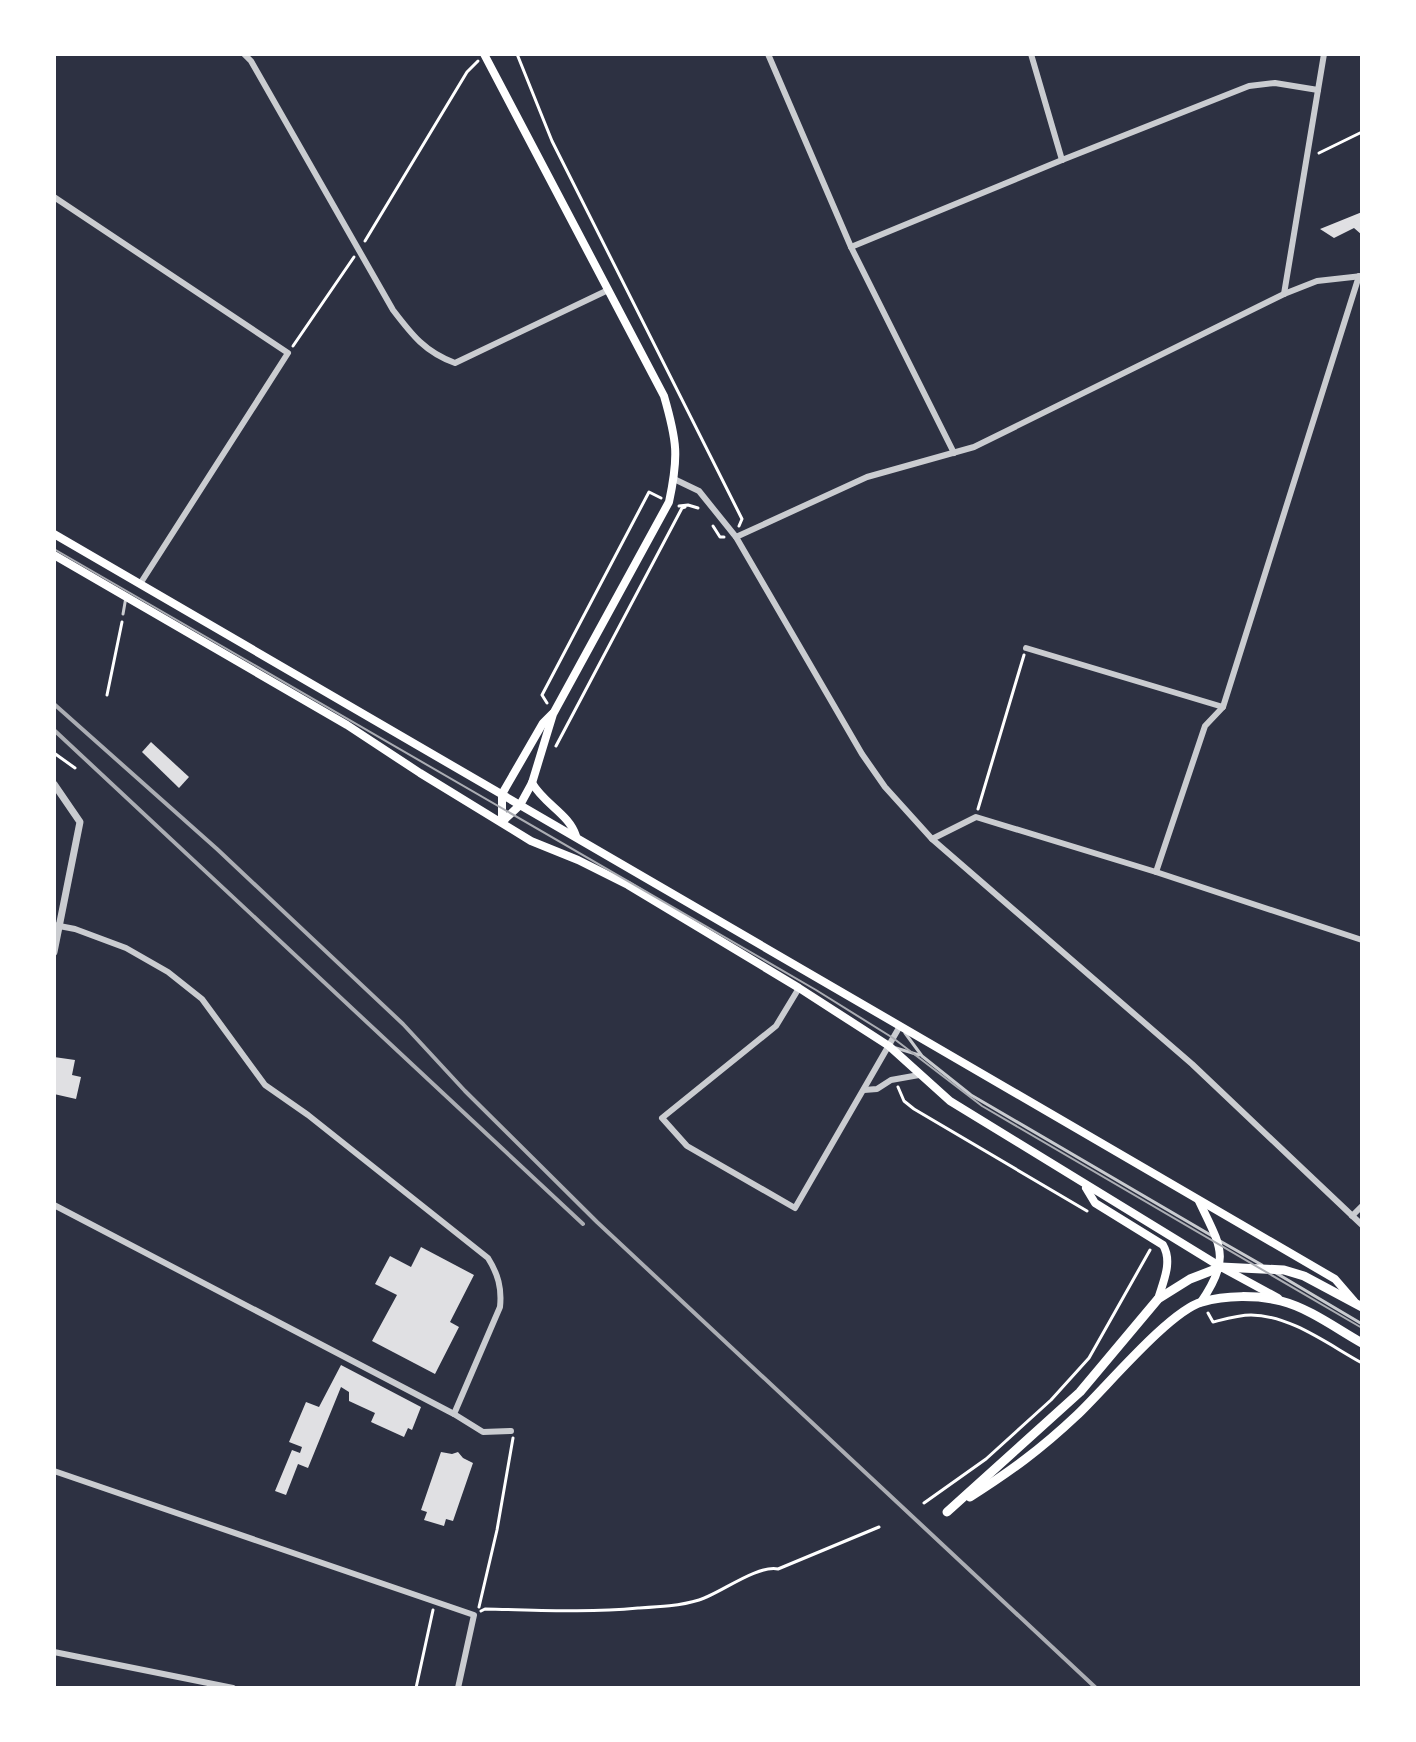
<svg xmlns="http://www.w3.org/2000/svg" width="1416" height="1742" font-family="Georgia,serif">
  <rect width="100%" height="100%" fill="#2d3142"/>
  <g fill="#e0e0e3">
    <path d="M 1362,212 L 1362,235 L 1354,228 L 1334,238 L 1320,229 Z"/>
    <path d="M 151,742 L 189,777 L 179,788 L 142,752 Z"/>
    <path d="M 54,1057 L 75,1060 L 72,1075 L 81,1077 L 76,1099 L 54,1094 Z"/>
    <path d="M 421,1247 L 474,1275 L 450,1322 L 459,1327 L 435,1374 L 372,1341 L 397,1295 L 375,1284 L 390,1256 L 411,1267 Z"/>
    <path d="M 341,1365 L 421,1407 L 412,1430 L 408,1428 L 404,1437 L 371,1422 L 375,1413 L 349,1401 L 349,1392 L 341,1387 L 308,1468 L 298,1464 L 286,1495 L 275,1491 L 292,1450 L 300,1453 L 302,1447 L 289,1442 L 306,1402 L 319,1407 Z"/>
    <path d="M 441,1452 L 452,1454 L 458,1452 L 463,1458 L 473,1463 L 453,1521 L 446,1519 L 444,1526 L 424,1520 L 427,1512 L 421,1510 Z"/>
  </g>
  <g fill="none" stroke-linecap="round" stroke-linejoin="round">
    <g stroke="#fff" stroke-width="3">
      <path d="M 517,54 L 552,141 L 742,519 L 739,526"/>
      <path d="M 1319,153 L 1362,132"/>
      <path d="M 365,241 L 467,72 L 478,61"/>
      <path d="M 293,346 L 354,257"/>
      <path d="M 679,506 L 688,505 L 698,508"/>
      <path d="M 713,526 L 720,537 L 724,537"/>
      <path d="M 107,695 L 122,622"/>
      <path d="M 547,703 L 542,695 L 649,492 L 661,498"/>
      <path d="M 556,746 L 682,508 L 685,507"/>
      <path d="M 54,753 L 75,768"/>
      <path d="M 978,809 L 1024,655"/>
      <path d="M 898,1087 L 904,1101 L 914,1109 L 1087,1211"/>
      <path d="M 1208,1313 L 1213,1322 C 1225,1319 1239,1315 1251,1315 C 1290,1315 1329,1345 1362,1363"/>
      <path d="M 924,1503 L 986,1459 L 1051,1400 L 1089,1358 L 1150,1250"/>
      <path d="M 479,1607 L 497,1530 L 513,1438"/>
      <path d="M 481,1611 L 485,1609 C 536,1610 587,1613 638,1608 C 658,1607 680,1606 699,1600 C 721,1593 756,1565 778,1569 L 879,1527"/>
      <path d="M 416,1688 L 433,1610"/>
    </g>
    <g stroke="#caccd0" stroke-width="3">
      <path d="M 123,614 L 126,597"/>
      <path d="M 905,1033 L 922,1056 L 971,1095 L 1214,1237"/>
      <path d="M 896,1048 L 919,1055"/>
      <path d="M 1220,1241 L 1262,1265"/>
      <path d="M 1276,1273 L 1362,1324"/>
    </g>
    <g stroke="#caccd0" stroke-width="6">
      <path d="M 244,54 L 251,61 L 393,310 C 412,335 425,352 455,363 L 606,291"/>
      <path d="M 768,54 L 851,247 L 954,453"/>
      <path d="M 1031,54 L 1062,160"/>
      <path d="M 54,197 L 288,353 L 140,584"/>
      <path d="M 851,247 L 1062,160 L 1249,86 L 1275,83 L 1318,90"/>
      <path d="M 1284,294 L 1324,54"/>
      <path d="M 674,479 L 699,491 L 736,537 L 862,754 L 885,787 L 932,839 L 1192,1064 L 1362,1225"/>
      <path d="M 736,537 L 867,477 L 974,447 L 1284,294 L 1317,281 L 1362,276"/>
      <path d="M 1026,648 L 1223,707"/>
      <path d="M 932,839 L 976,817 L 1156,872 L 1362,940"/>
      <path d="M 1156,872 L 1205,726 L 1223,707 L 1359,276"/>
      <path d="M 54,925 L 75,929 L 126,948 L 168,972 L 202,999 L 265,1085 L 308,1115 L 488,1258 C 498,1274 502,1288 500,1307 L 454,1414 L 483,1432 L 511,1431"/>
      <path d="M 799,988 L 776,1026 L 662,1118 L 687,1146 L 795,1208 L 900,1026"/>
      <path d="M 864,1090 L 877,1089 L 891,1080 L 919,1075"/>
      <path d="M 54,1205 L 454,1414"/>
      <path d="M 1352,1216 L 1362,1206"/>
      <path d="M 54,1471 L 474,1615 L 458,1688"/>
      <path d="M 54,1652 L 233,1688"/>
    </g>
    <path stroke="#caccd0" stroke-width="7" d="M 54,784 L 80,822 L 54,952"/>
    <g stroke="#fff" stroke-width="8">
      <path d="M 484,54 L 664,396 C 677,441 679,456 669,502 L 553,714 L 532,783 L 520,805 L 502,822"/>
      <path d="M 54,534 L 1335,1279 L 1354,1301"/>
      <path d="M 54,555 L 347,725 L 420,773 L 531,841 L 578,860 L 628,885 L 799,988 L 889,1046 L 950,1101 L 1221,1267 L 1278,1298"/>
      <path d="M 532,783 C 545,805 569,814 576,836"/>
      <path d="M 502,822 L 502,794 L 543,723 L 552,714"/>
      <path d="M 1086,1188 L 1095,1203 L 1163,1245 C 1173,1262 1163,1282 1158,1299"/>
      <path d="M 1199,1201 C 1220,1246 1232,1257 1201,1302"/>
    </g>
    <g stroke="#fff" stroke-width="9">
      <path d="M 970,1497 C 1011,1471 1041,1449 1076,1416 C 1104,1390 1169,1311 1202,1302 C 1225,1295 1258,1295 1281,1301 C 1309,1308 1337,1329 1362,1343"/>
      <path d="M 947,1512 L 1080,1392 L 1158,1299 L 1190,1279 L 1221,1267 L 1284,1270 L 1304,1276 L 1362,1307"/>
    </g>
    <path stroke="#abadb3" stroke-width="2" d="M 54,549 L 816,990 L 893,1038 L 982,1106 L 1362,1328"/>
    <g stroke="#abadb3" stroke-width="4">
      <path d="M 54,704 L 217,849 L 403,1024 L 465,1091 L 597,1222 L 1096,1688"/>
      <path d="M 54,730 L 583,1224"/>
    </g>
  </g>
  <rect width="1416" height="1742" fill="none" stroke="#ffffff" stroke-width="112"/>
</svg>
